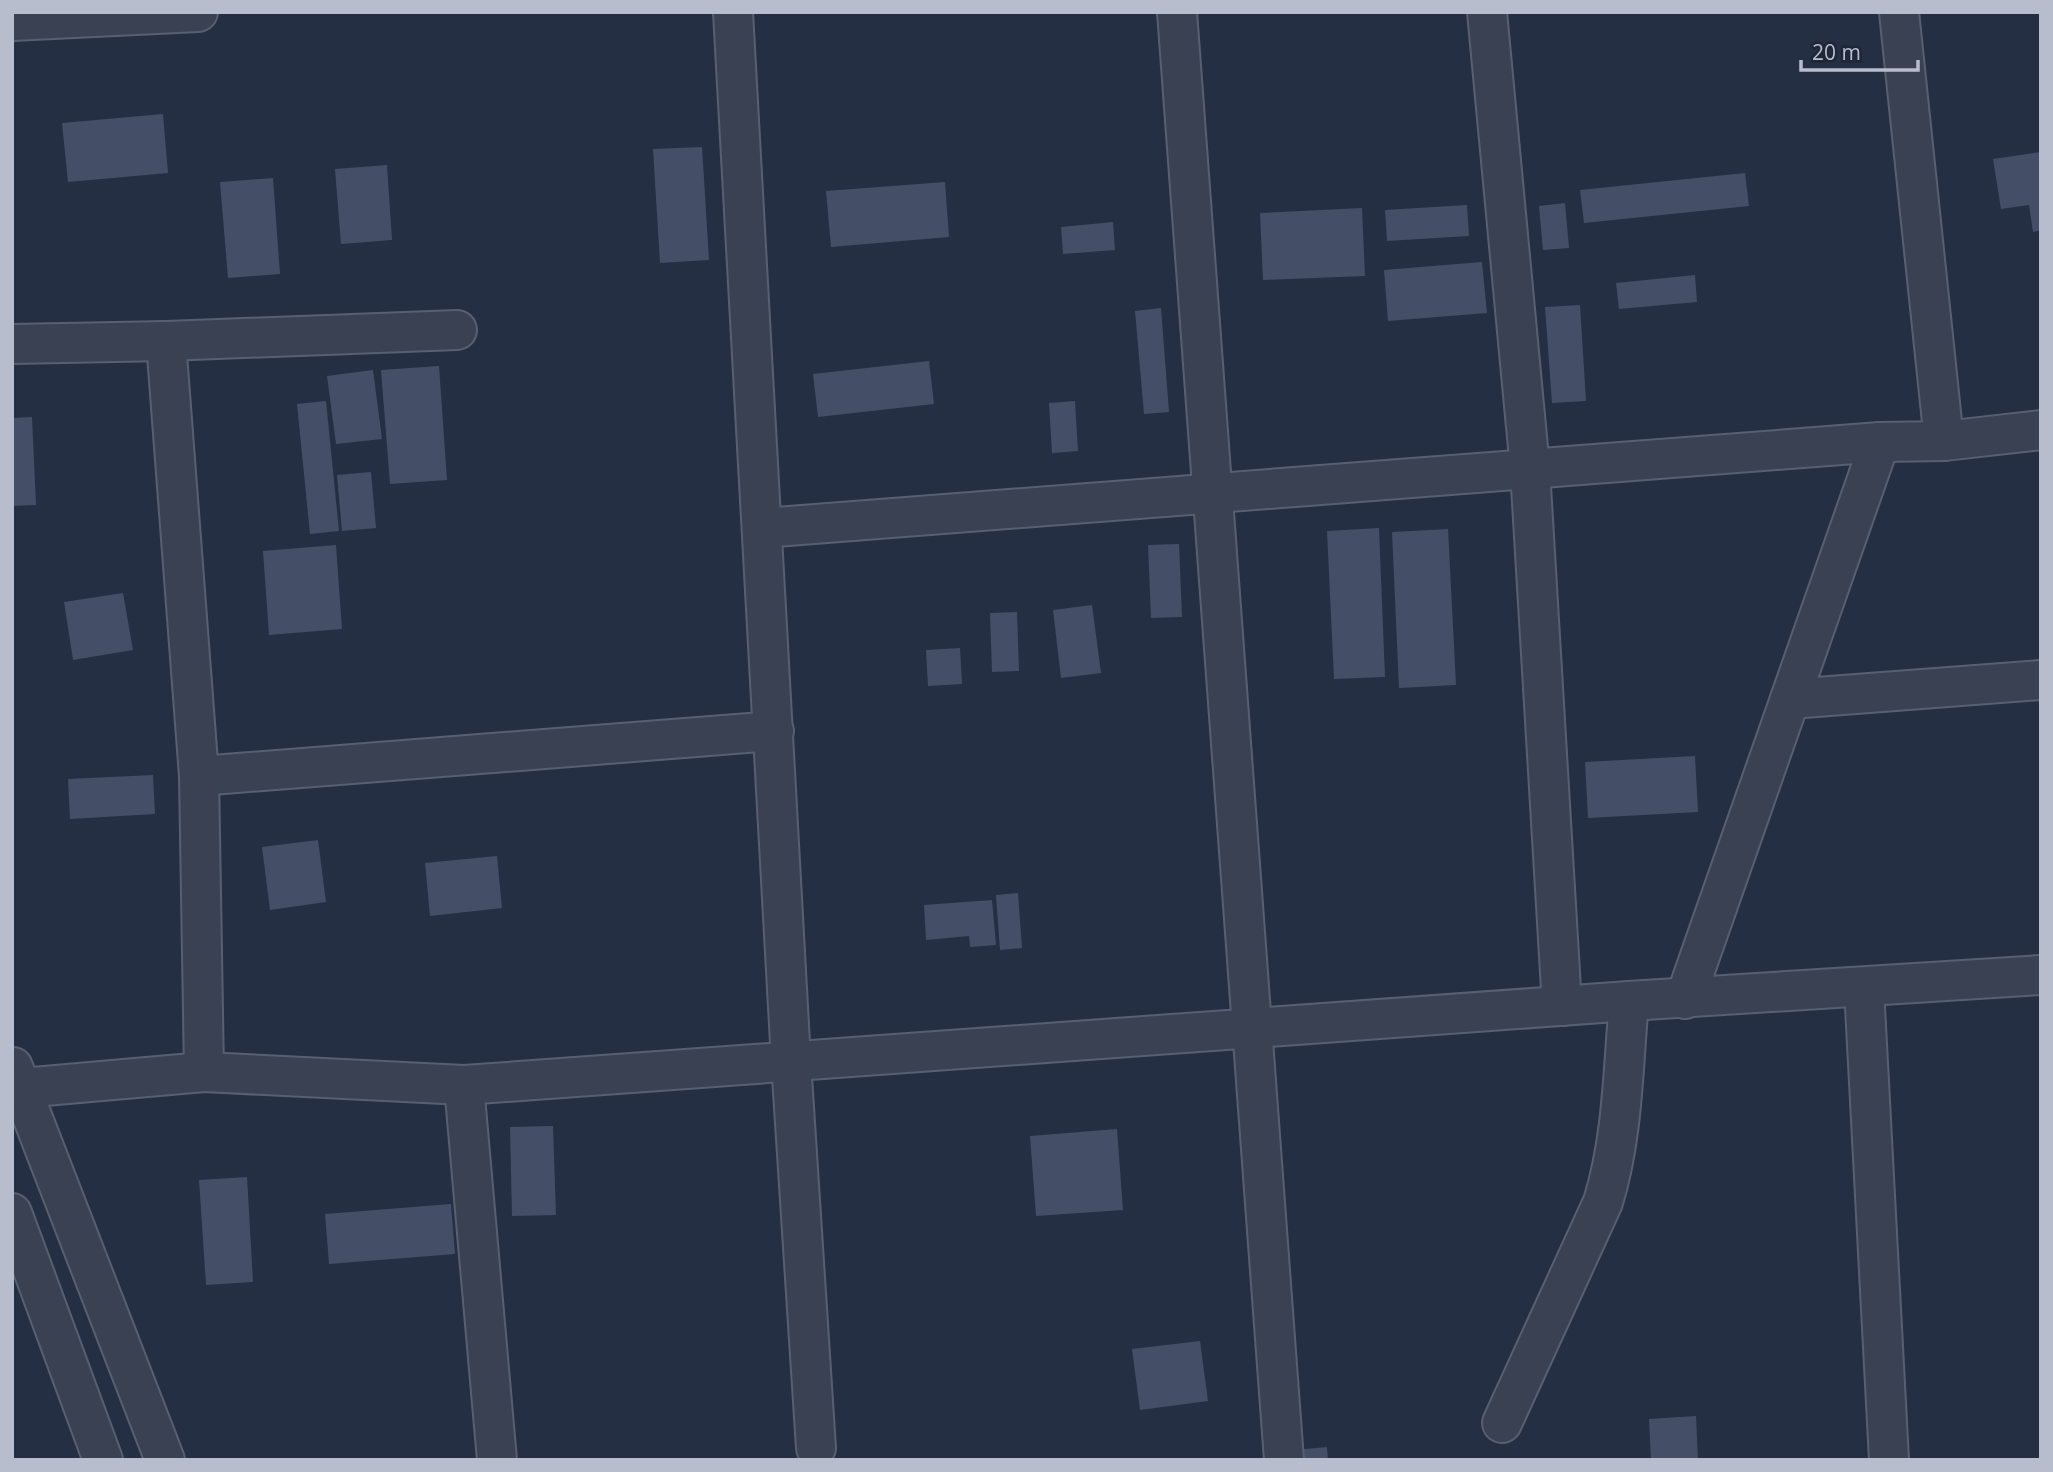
<svg xmlns="http://www.w3.org/2000/svg" width="2053" height="1472" font-family="'Open Sans',sans-serif">
  <rect width="100%" height="100%" fill="#252f43"/>
  <g fill="#444e66">
    <path d="M 163,114 L 168,173 L 68,182 L 62,123 Z"/>
    <path d="M 702,147 L 709,260 L 660,263 L 653,149 Z"/>
    <path d="M 2041,152 L 2041,230 L 2033,232 L 2029,205 L 2001,209 L 1993,159 Z"/>
    <path d="M 387,165 L 392,240 L 341,244 L 335,169 Z"/>
    <path d="M 1745,173 L 1749,206 L 1584,223 L 1580,190 Z"/>
    <path d="M 273,178 L 280,274 L 228,278 L 220,182 Z"/>
    <path d="M 945,182 L 949,237 L 831,247 L 826,191 Z"/>
    <path d="M 1565,203 L 1569,248 L 1543,250 L 1539,206 Z"/>
    <path d="M 1467,205 L 1469,236 L 1387,241 L 1385,210 Z"/>
    <path d="M 1362,208 L 1365,276 L 1263,280 L 1260,213 Z"/>
    <path d="M 1113,222 L 1115,250 L 1063,254 L 1061,227 Z"/>
    <path d="M 1482,262 L 1487,313 L 1388,321 L 1384,270 Z"/>
    <path d="M 1695,275 L 1697,302 L 1619,309 L 1616,283 Z"/>
    <path d="M 1580,305 L 1586,401 L 1552,403 L 1545,307 Z"/>
    <path d="M 1161,308 L 1169,412 L 1144,414 L 1135,311 Z"/>
    <path d="M 929,361 L 934,404 L 818,417 L 813,374 Z"/>
    <path d="M 439,366 L 447,480 L 390,484 L 381,370 Z"/>
    <path d="M 373,370 L 382,439 L 336,444 L 327,376 Z"/>
    <path d="M 326,401 L 339,531 L 310,534 L 297,404 Z"/>
    <path d="M 1075,401 L 1078,451 L 1052,453 L 1049,403 Z"/>
    <path d="M 32,417 L 36,505 L 12,506 L 12,418 Z"/>
    <path d="M 371,472 L 376,528 L 342,531 L 337,475 Z"/>
    <path d="M 1379,528 L 1385,677 L 1334,679 L 1327,531 Z"/>
    <path d="M 1448,529 L 1456,685 L 1399,688 L 1392,532 Z"/>
    <path d="M 1179,544 L 1182,617 L 1151,618 L 1148,545 Z"/>
    <path d="M 336,545 L 342,629 L 269,635 L 263,551 Z"/>
    <path d="M 123,593 L 133,650 L 73,660 L 64,602 Z"/>
    <path d="M 1092,605 L 1101,673 L 1061,678 L 1053,610 Z"/>
    <path d="M 1017,612 L 1019,671 L 992,672 L 990,613 Z"/>
    <path d="M 960,648 L 962,684 L 928,686 L 926,650 Z"/>
    <path d="M 1695,756 L 1698,812 L 1588,818 L 1585,762 Z"/>
    <path d="M 153,775 L 155,814 L 70,819 L 68,779 Z"/>
    <path d="M 318,840 L 326,902 L 270,910 L 262,847 Z"/>
    <path d="M 497,856 L 502,908 L 430,916 L 425,863 Z"/>
    <path d="M 1018,893 L 1022,948 L 1000,950 L 996,895 Z"/>
    <path d="M 992,900 L 996,945 L 970,947 L 969,936 L 926,940 L 924,905 Z"/>
    <path d="M 553,1126 L 556,1215 L 512,1216 L 510,1127 Z"/>
    <path d="M 1117,1129 L 1123,1210 L 1036,1216 L 1030,1136 Z"/>
    <path d="M 247,1177 L 253,1282 L 206,1285 L 199,1180 Z"/>
    <path d="M 451,1204 L 455,1254 L 329,1264 L 325,1214 Z"/>
    <path d="M 1200,1341 L 1208,1401 L 1140,1410 L 1132,1349 Z"/>
    <path d="M 1696,1416 L 1698,1460 L 1651,1460 L 1649,1419 Z"/>
    <path d="M 1327,1447 L 1328,1460 L 1296,1460 L 1295,1450 Z"/>
  </g>
  <g fill="none" stroke-linecap="round" stroke-linejoin="round">
    <defs>
      <g id="street">
        <path d="M 733,12 L 791,1061 L 816,1448"/>
        <path d="M 1177,12 L 1284,1460"/>
        <path d="M 1487,12 L 1530,469 L 1562,1006"/>
        <path d="M 1899,12 L 1944,441"/>
        <path d="M 12,21 L 198,12"/>
        <path d="M 166,341 L 199,776 L 204,1072"/>
        <path d="M 12,344 L 166,341 L 457,330"/>
        <path d="M 762,528 L 1880,442 L 1944,441 L 2041,430"/>
        <path d="M 1790,699 L 2041,680"/>
        <path d="M 199,776 L 774,731"/>
        <path d="M 1864,988 L 1889,1460"/>
        <path d="M 1685,999 L 1880,442"/>
        <path d="M 13,1067 L 165,1460"/>
        <path d="M 464,1085 L 497,1460"/>
        <path d="M 12,1092 L 22,1088 L 204,1072 L 464,1085 L 1629,1001 L 2041,975"/>
        <path d="M 12,1213 L 103,1460"/>
        <path d="M 1502,1423 L 1603,1202 C 1623,1138 1623,1068 1629,1001"/>
      </g>
    </defs>
    <use href="#street" stroke="#585f70" stroke-width="42"/>
    <use href="#street" stroke="#3a4153" stroke-width="38"/>
  </g>
  <rect width="2053" height="1472" fill="none" stroke="#b7bdcd" stroke-width="28"/>
  <path d="M1801 60v10h117v-10" fill="none" stroke="#b7bdcd" stroke-width="3.5"/>
  <text x="1812" y="60" font-size="21" fill="#b7bdcd" stroke="#1e2638" stroke-width="5" paint-order="stroke">20 m</text>
</svg>
